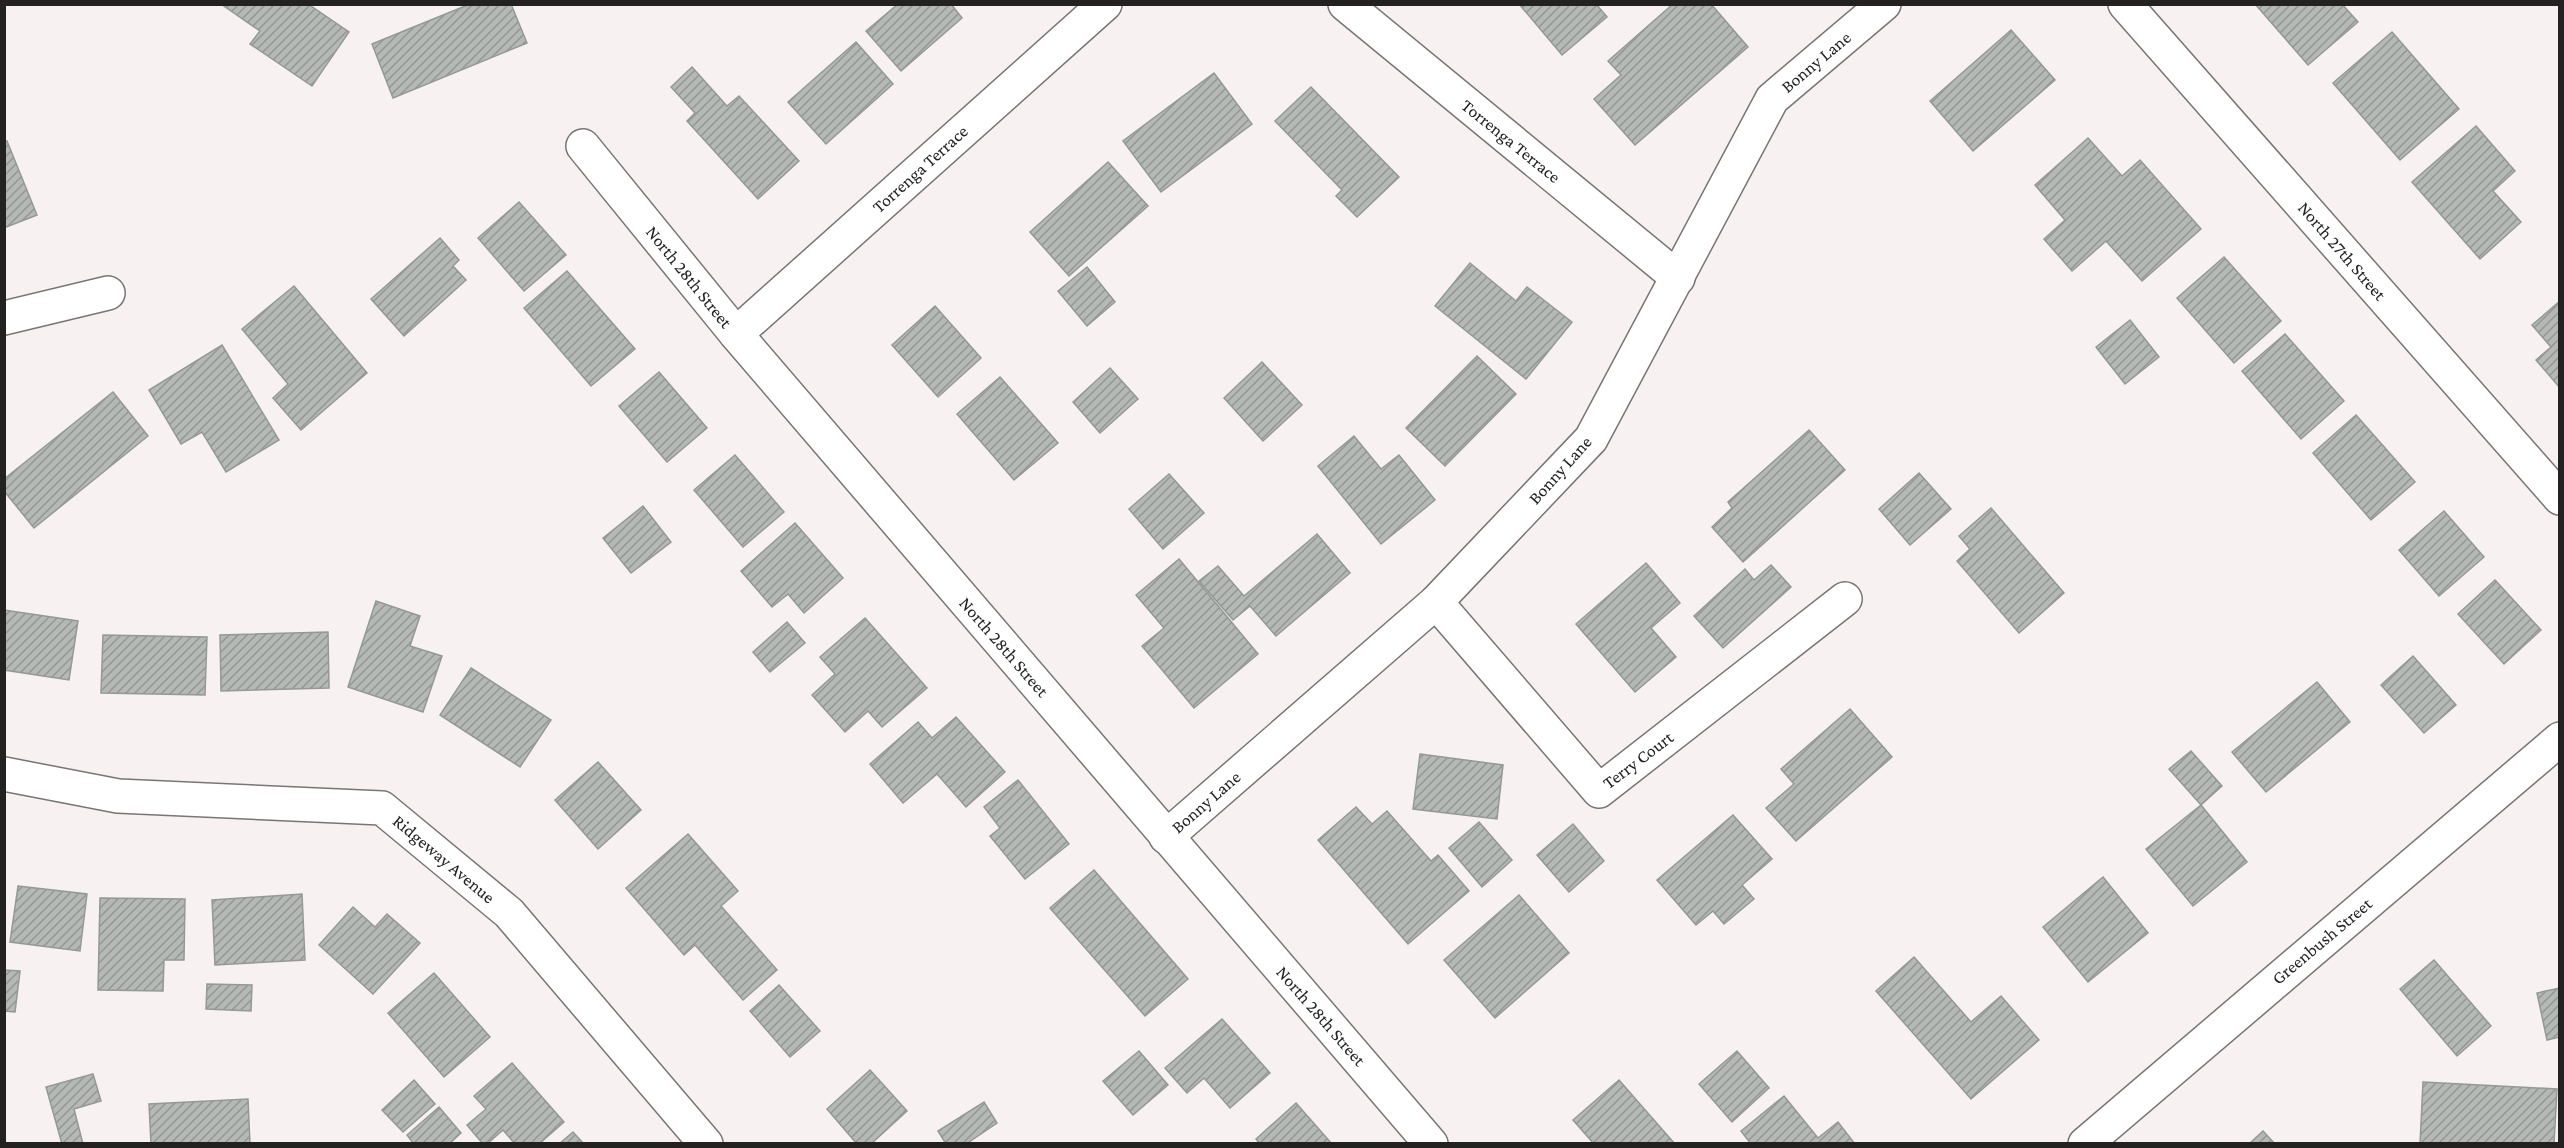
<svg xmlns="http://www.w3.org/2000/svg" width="2564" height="1148" font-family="'Crimson Pro',serif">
  <defs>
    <pattern id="building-hatch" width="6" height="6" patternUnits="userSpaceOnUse" patternTransform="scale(1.5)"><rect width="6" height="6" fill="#b5b9b6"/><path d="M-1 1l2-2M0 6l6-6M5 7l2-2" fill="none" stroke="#939694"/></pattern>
  </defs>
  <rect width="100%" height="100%" fill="#f7f2f1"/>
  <g fill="url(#building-hatch)" stroke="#959996" stroke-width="1.5">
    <path d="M 221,4 L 308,4 L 349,32 L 312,86 L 250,44 L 260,31 Z"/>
    <path d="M 470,4 L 511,4 L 527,43 L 393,98 L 372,44 Z"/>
    <path d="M 898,4 L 951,4 L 962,18 L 901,71 L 866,31 Z"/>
    <path d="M 1519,4 L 1596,4 L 1607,17 L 1562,55 Z"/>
    <path d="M 1673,4 L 1711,4 L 1748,47 L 1635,145 L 1594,99 L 1621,75 L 1608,61 Z"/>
    <path d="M 2255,4 L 2342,4 L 2358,22 L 2308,65 Z"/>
    <path d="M 2011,30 L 2055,80 L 1973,151 L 1930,101 Z"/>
    <path d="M 2392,32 L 2459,109 L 2400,160 L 2333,83 Z"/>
    <path d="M 856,42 L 893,84 L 826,144 L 788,102 Z"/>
    <path d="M 692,67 L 727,106 L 739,96 L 799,161 L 758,199 L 687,121 L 695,113 L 671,87 Z"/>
    <path d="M 1214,73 L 1252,124 L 1161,192 L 1123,141 Z"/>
    <path d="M 1311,87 L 1399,177 L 1357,217 L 1336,196 L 1342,190 L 1275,121 Z"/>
    <path d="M 2476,126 L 2515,171 L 2493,191 L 2521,222 L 2480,259 L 2412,182 Z"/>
    <path d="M 2088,138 L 2122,176 L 2140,160 L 2201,229 L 2142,281 L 2106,241 L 2072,271 L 2044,239 L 2065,220 L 2035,185 Z"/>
    <path d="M 7,141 L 37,215 L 4,228 L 4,142 Z"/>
    <path d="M 1108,162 L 1148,206 L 1069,276 L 1030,232 Z"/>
    <path d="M 519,202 L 566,255 L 524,291 L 478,238 Z"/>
    <path d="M 440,238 L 459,260 L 453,266 L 466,280 L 404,336 L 371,299 Z"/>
    <path d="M 2224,257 L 2281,321 L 2234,363 L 2177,298 Z"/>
    <path d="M 1470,263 L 1516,301 L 1527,287 L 1572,322 L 1526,379 L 1435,306 Z"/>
    <path d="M 1087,267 L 1115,302 L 1087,326 L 1058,291 Z"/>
    <path d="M 567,271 L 635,349 L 591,386 L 524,308 Z"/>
    <path d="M 294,286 L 367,373 L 301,430 L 273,398 L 288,384 L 242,329 Z"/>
    <path d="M 2560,301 L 2560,388 L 2536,360 L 2551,347 L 2532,325 Z"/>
    <path d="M 935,306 L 981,358 L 938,397 L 892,345 Z"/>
    <path d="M 2130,320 L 2159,357 L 2125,384 L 2096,347 Z"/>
    <path d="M 2285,334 L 2344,401 L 2301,439 L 2242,371 Z"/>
    <path d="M 222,345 L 279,440 L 226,472 L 202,432 L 181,444 L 149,390 Z"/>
    <path d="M 1477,356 L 1516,394 L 1445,466 L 1406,428 Z"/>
    <path d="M 1262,362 L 1302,405 L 1263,441 L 1224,398 Z"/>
    <path d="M 1110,368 L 1138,399 L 1100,433 L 1073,402 Z"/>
    <path d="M 659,372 L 707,428 L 667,462 L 619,406 Z"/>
    <path d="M 1000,377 L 1058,443 L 1014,480 L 957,414 Z"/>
    <path d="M 113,392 L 148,436 L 34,528 L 4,491 L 4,479 Z"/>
    <path d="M 2356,415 L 2415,482 L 2371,520 L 2313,453 Z"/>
    <path d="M 1809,430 L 1845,470 L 1743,562 L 1712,527 L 1732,508 L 1728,502 Z"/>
    <path d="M 1354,436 L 1381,469 L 1399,455 L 1435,500 L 1381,544 L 1318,466 Z"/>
    <path d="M 735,455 L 784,512 L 743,547 L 694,490 Z"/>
    <path d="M 1919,473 L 1951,509 L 1910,545 L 1879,509 Z"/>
    <path d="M 1169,474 L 1204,513 L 1163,549 L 1129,509 Z"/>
    <path d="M 643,506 L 671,542 L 631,573 L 603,538 Z"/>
    <path d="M 1991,508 L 2064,593 L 2019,633 L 1957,561 L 1970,549 L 1959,536 Z"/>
    <path d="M 2444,511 L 2484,557 L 2439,596 L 2399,550 Z"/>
    <path d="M 795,523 L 843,578 L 804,613 L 788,594 L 772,607 L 741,571 Z"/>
    <path d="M 1317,534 L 1350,573 L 1276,636 L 1250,606 L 1233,620 L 1199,581 L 1218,566 L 1244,596 Z"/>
    <path d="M 1179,559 L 1258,654 L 1194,708 L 1142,646 L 1164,628 L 1136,595 Z"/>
    <path d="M 1646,563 L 1680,603 L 1651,628 L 1676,657 L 1635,692 L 1576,624 Z"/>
    <path d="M 1771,565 L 1791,587 L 1723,648 L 1694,616 L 1745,569 L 1754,580 Z"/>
    <path d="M 2495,580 L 2541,630 L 2504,664 L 2458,614 Z"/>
    <path d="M 376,601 L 420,616 L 410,646 L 442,656 L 423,712 L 348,687 Z"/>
    <path d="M 4,610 L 78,621 L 69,680 L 4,670 Z"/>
    <path d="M 865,618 L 927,688 L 882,727 L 868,711 L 845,732 L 812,695 L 835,674 L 820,657 Z"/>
    <path d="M 787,622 L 805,643 L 770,672 L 753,652 Z"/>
    <path d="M 328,632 L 329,688 L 221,691 L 220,635 Z"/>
    <path d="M 103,635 L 207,637 L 205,695 L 101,693 Z"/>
    <path d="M 2413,656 L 2456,705 L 2424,733 L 2381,685 Z"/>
    <path d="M 471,668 L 551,720 L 520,767 L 440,715 Z"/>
    <path d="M 2317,682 L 2350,722 L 2266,792 L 2232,752 Z"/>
    <path d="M 1850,709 L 1892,757 L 1796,841 L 1766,808 L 1794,784 L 1781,769 Z"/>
    <path d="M 956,717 L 1005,772 L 966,807 L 937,774 L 903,803 L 870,764 L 918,722 L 932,738 Z"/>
    <path d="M 2191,751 L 2222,786 L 2201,805 L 2169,769 Z"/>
    <path d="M 1420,754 L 1503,765 L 1497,819 L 1413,809 Z"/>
    <path d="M 598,762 L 641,810 L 598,849 L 555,800 Z"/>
    <path d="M 1018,780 L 1069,844 L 1025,879 L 990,836 L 1000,828 L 984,807 Z"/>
    <path d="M 2201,805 L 2247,862 L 2193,906 L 2146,849 Z"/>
    <path d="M 1356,807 L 1372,824 L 1387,811 L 1431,861 L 1438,855 L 1469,891 L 1408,944 L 1318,840 Z"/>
    <path d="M 1733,815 L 1772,859 L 1742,885 L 1754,899 L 1724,924 L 1713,911 L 1696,925 L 1657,880 Z"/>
    <path d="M 1479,822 L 1512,860 L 1482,887 L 1449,848 Z"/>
    <path d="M 1573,824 L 1604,861 L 1569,892 L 1537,855 Z"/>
    <path d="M 688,834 L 738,891 L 721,906 L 777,970 L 743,1000 L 695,945 L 684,955 L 626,888 Z"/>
    <path d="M 1094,870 L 1188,979 L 1145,1016 L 1050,908 Z"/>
    <path d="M 2103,877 L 2148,933 L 2088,982 L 2043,927 Z"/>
    <path d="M 18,886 L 87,894 L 80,951 L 10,942 Z"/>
    <path d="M 302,894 L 305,960 L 215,965 L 212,900 Z"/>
    <path d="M 1519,895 L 1569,953 L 1495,1018 L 1444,960 Z"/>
    <path d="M 100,898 L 185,899 L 184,960 L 164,960 L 163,991 L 98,990 Z"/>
    <path d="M 353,907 L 375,927 L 387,914 L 420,943 L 373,994 L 319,945 Z"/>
    <path d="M 1914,957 L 1971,1022 L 2001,996 L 2039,1040 L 1971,1099 L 1876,991 Z"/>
    <path d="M 2434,960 L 2491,1026 L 2457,1056 L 2400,989 Z"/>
    <path d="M 4,970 L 20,971 L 15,1012 L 4,1011 Z"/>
    <path d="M 434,973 L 490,1037 L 444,1077 L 388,1013 Z"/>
    <path d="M 207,984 L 252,985 L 251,1011 L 206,1009 Z"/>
    <path d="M 779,985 L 820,1031 L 790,1057 L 750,1011 Z"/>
    <path d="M 2560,988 L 2560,1037 L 2547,1040 L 2537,993 Z"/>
    <path d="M 1222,1019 L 1270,1073 L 1230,1108 L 1204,1078 L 1187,1093 L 1165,1068 Z"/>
    <path d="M 1139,1051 L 1168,1085 L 1133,1115 L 1103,1081 Z"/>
    <path d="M 1737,1051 L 1769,1088 L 1732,1122 L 1699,1084 Z"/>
    <path d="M 512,1063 L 564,1122 L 539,1144 L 515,1144 L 503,1130 L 487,1144 L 483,1144 L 467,1125 L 486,1109 L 474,1096 Z"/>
    <path d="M 870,1070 L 907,1111 L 871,1144 L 857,1144 L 827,1109 Z"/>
    <path d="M 93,1074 L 101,1101 L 74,1109 L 83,1144 L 62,1144 L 46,1087 Z"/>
    <path d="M 414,1080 L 435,1104 L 403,1132 L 382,1110 Z"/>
    <path d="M 1619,1080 L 1675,1144 L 1594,1144 L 1573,1120 Z"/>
    <path d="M 2423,1082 L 2557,1089 L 2554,1144 L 2420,1144 Z"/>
    <path d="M 1784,1096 L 1818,1138 L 1838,1122 L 1855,1144 L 1751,1144 L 1741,1131 Z"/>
    <path d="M 248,1099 L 250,1144 L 151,1144 L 149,1104 Z"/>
    <path d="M 984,1102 L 997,1123 L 966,1144 L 946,1144 L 938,1131 Z"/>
    <path d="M 1296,1103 L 1332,1144 L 1260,1144 L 1256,1139 Z"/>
    <path d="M 439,1107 L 461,1133 L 449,1144 L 414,1144 L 407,1135 Z"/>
    <path d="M 2263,1131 L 2275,1144 L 2249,1144 Z"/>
    <path d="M 573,1132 L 584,1144 L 559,1144 Z"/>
  </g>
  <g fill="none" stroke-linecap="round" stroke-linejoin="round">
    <defs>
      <g id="minor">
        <path d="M 1345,4 L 1678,278"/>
        <path d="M 2125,4 L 2560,498"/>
        <path d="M 583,146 L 736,334 L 1431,1144"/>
        <path d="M 4,318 L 108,293"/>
        <path d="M 736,334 L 1105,4"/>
        <path d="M 1436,602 L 1599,791 L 1845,599"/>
        <path d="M 4,774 L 118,796 L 382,808 L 509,913 L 706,1144"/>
        <path d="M 1166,837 L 1436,602 L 1591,439 L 1772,99 L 1884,4"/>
      </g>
      <path id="major" d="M 2085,1144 L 2560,739"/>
    </defs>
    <use href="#minor" stroke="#7a7574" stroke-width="36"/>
    <use href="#major" stroke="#7a7574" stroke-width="36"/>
    <use href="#minor" stroke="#fff" stroke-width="33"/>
    <use href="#major" stroke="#fff" stroke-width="33"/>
  </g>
  <g text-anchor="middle" stroke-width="6" stroke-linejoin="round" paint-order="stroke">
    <g font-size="18" fill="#242221" stroke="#fff">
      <text transform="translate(1816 62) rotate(-40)" y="6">Bonny Lane</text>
      <text transform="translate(1511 141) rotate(39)" y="6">Torrenga Terrace</text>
      <text transform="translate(920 169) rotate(-42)" y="6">Torrenga Terrace</text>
      <text transform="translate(2342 251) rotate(49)" y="6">North 27th Street</text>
      <text transform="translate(689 277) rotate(51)" y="6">North 28th Street</text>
      <text transform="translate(1560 470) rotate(-48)" y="6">Bonny Lane</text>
      <text transform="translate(1004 647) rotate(49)" y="6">North 28th Street</text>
      <text transform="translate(1638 760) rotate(-37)" y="6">Terry Court</text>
      <text transform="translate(1206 802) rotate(-41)" y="6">Bonny Lane</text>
      <text transform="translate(444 859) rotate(40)" y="6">Ridgeway Avenue</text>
      <text transform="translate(2322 941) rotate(-40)" y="6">Greenbush Street</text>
      <text transform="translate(1321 1016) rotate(49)" y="6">North 28th Street</text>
    </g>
  </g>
  <rect width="2564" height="1148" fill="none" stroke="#242221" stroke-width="12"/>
</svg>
